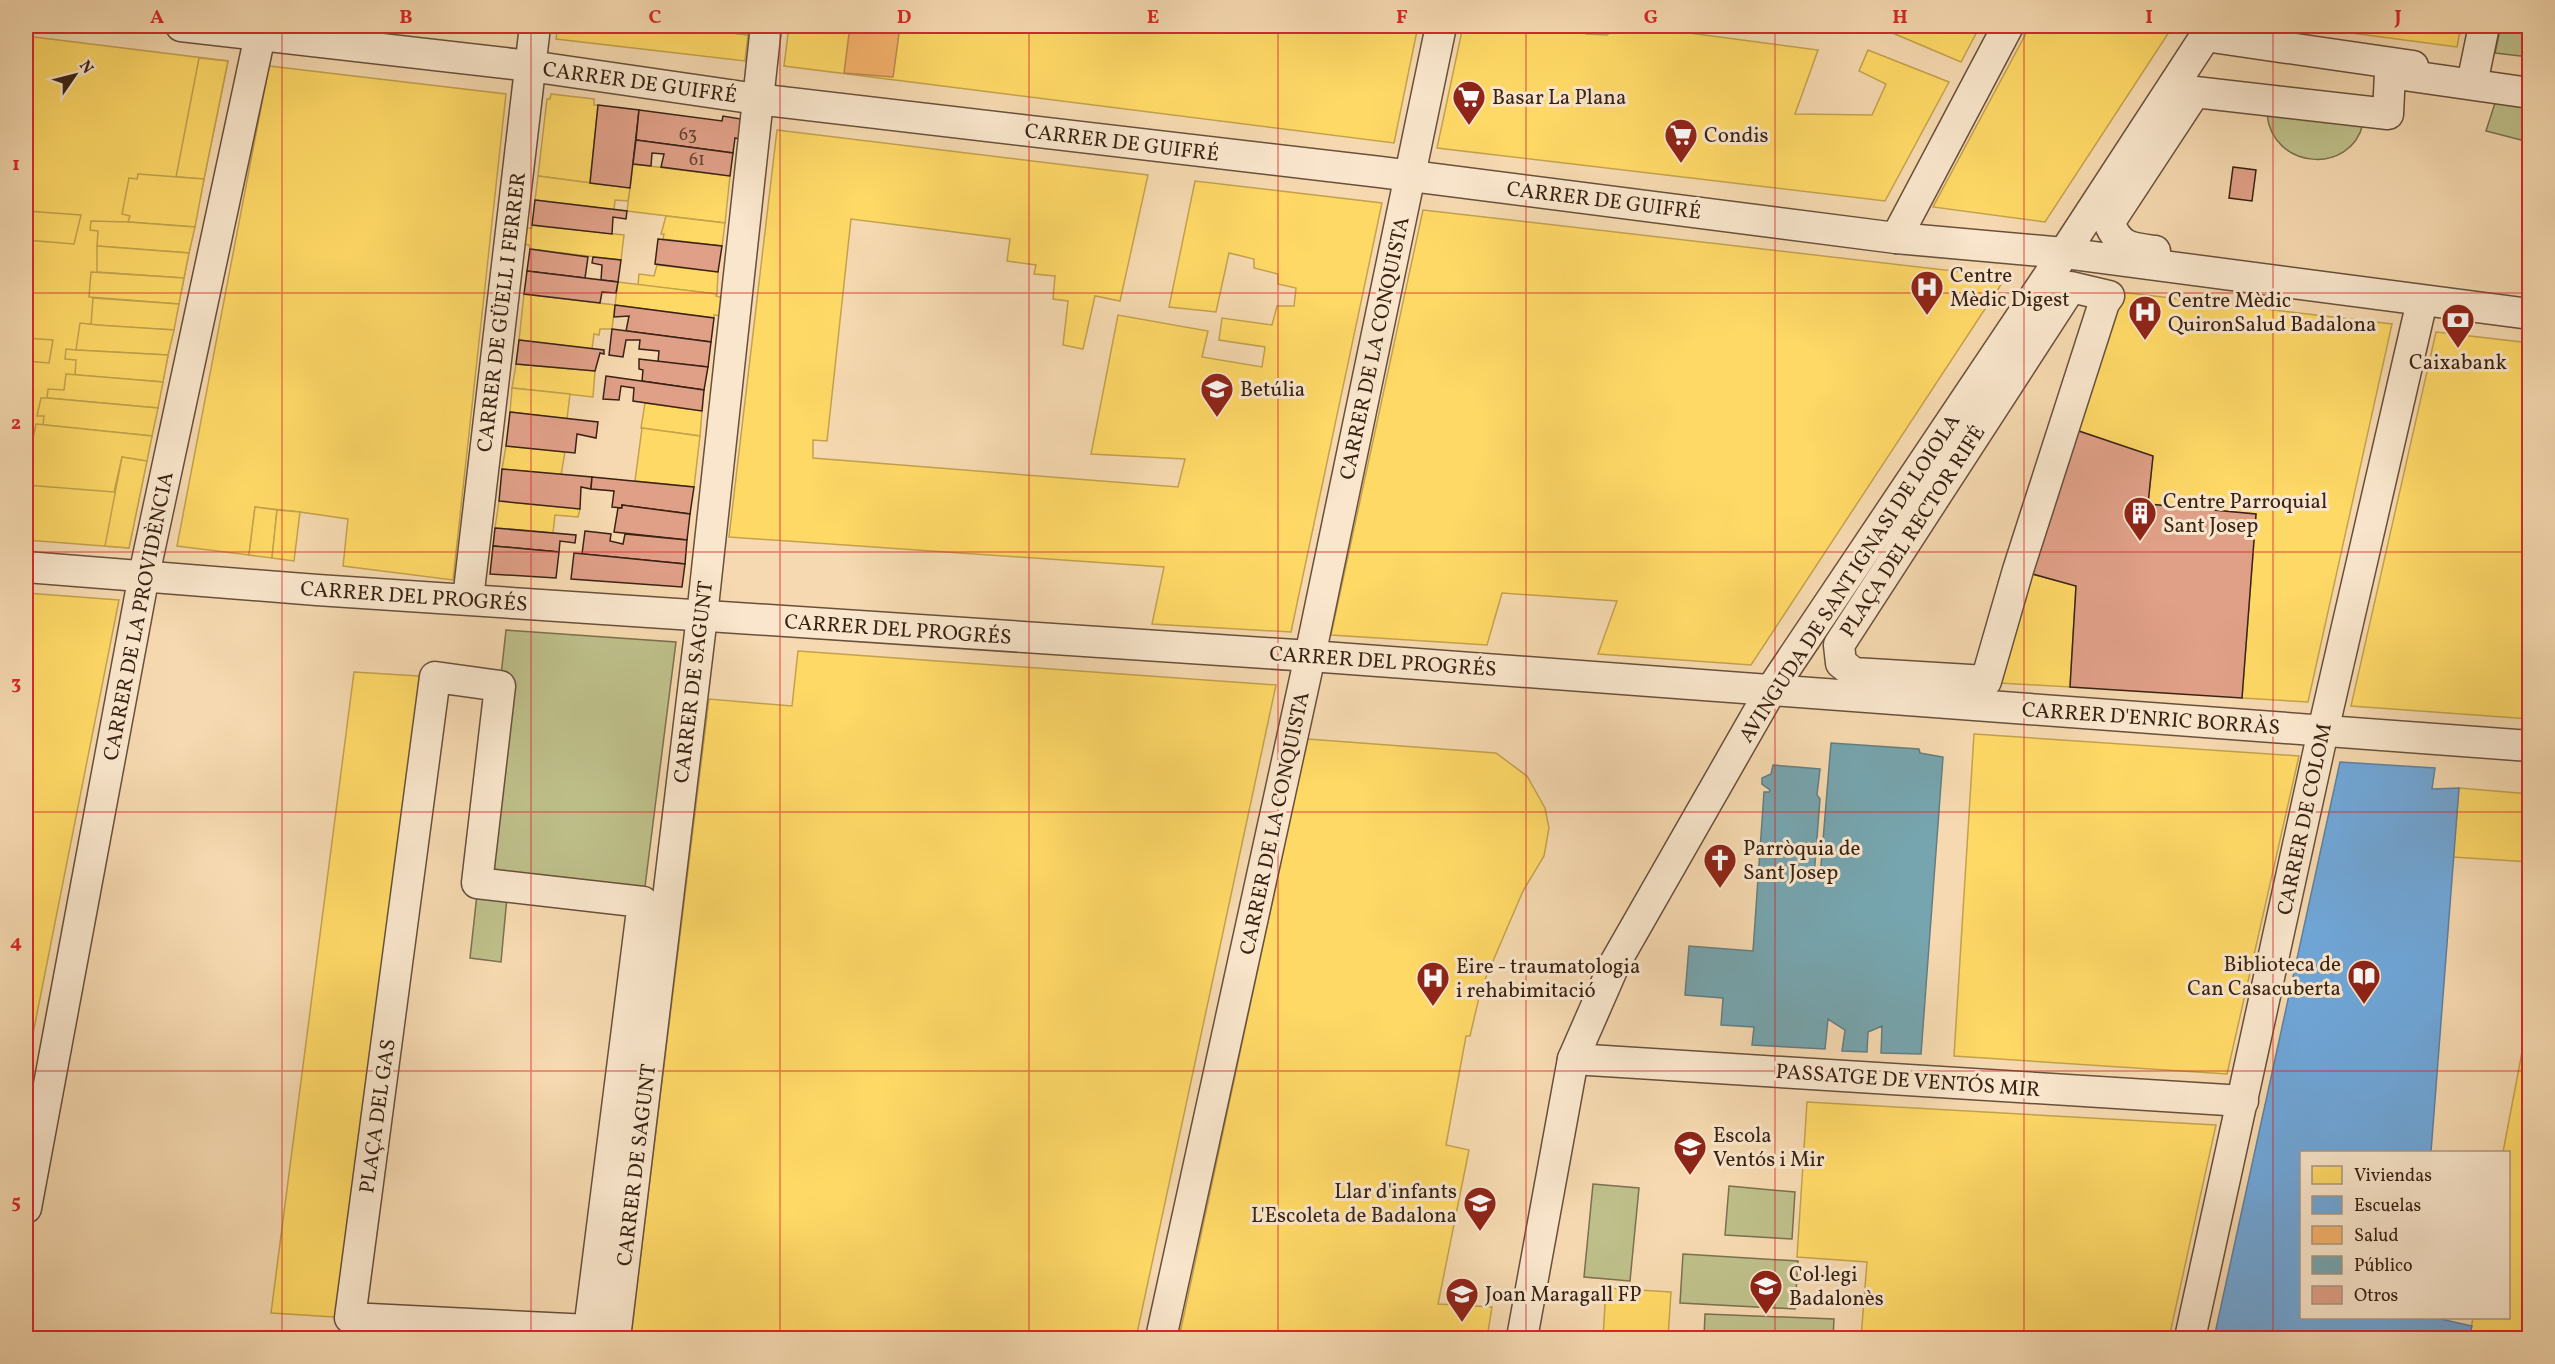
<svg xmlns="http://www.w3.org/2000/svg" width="2555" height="1364" font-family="Vollkorn,serif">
  <rect width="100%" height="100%" fill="#f6d9b0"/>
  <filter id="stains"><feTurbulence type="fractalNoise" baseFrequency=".00333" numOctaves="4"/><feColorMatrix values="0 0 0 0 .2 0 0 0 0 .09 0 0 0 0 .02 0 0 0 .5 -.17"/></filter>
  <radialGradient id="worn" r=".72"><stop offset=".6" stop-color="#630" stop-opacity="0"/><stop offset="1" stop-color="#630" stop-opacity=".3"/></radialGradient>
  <g fill="#bebf8a" stroke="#7c704f" stroke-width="1.5">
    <path d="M 2501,26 L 2529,26 L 2529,57 L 2495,53 Z"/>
    <path d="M 2495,103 L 2529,107 L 2529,142 L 2486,131 Z"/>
    <path d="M 2267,114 L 2363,124 C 2350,176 2272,169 2267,114 Z"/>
    <path d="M 506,630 L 676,642 L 643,902 L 508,886 L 501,962 L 470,958 Z"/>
    <path d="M 1593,1184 L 1639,1188 L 1630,1281 L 1584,1277 Z"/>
    <path d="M 1729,1186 L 1795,1192 L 1792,1239 L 1725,1235 Z"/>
    <path d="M 1683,1254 L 1798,1261 L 1795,1309 L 1680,1303 Z"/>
    <path d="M 1705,1314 L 1834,1319 L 1833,1338 L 1704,1338 Z"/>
  </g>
  <g fill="#ffd966" stroke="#c4a24d" stroke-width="1.5">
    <path d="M 453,26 L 515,26 L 514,33 Z"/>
    <path d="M 558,26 L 675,26 L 748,35 L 745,61 L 556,39 Z"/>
    <path d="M 675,26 L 749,26 L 748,35 Z"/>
    <path d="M 789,26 L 1418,26 L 1394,143 L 784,66 Z"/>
    <path d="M 1463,26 L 1588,26 L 1586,34 L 1607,35 L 1618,26 L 1636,26 L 1818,50 L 1795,114 L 1872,115 L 1886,84 L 1859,71 L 1868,50 L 1949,82 L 1885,201 L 1437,148 Z"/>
    <path d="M 1876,26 L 1980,26 L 1961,62 Z"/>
    <path d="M 2030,26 L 2173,26 L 2045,222 L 1933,207 Z"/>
    <path d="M 2330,26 L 2461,26 L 2457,47 L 2329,30 Z"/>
    <path d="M 26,36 L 228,61 L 129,548 L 26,540 Z"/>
    <path d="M 199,58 L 228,61 L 204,179 L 176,177 Z"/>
    <path d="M 269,66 L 506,94 L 453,580 L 343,566 L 348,519 L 300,512 L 255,507 L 249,555 L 177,546 Z"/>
    <path d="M 551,94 L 594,99 L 594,105 L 598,105 L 590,183 L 538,176 L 547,99 L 550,99 Z"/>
    <path d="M 777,130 L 1148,175 L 1120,301 L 1095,296 L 1083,349 L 1063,345 L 1068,301 L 1053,299 L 1055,276 L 1034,274 L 1036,265 L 1007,261 L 1010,239 L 851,219 L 827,441 L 813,440 L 813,458 L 1178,487 L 1185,459 L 1091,454 L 1118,315 L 1208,331 L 1202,357 L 1262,367 L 1265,347 L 1219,340 L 1222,318 L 1272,325 L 1277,306 L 1294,306 L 1296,288 L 1278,284 L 1278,274 L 1254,268 L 1254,259 L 1229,253 L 1216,312 L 1169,307 L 1195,181 L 1382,203 L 1291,632 L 1152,624 L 1164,567 L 729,537 Z"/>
    <path d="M 633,164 L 730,176 L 725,223 L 627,211 Z"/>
    <path d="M 138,174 L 204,179 L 195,227 L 128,222 L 130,216 L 122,214 L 129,178 L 137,179 Z"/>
    <path d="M 538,176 L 630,188 L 628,201 L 615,200 L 614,210 L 535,200 Z"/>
    <path d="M 1423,210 L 2006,277 L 1751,665 L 1598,654 L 1617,601 L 1502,593 L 1487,645 L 1331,635 Z"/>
    <path d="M 26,211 L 81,215 L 74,244 L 26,240 Z"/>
    <path d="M 666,216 L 725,223 L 722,246 L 663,239 L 664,234 L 661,234 Z"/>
    <path d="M 91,221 L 128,222 L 195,227 L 189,253 L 97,246 L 98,231 L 90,230 Z"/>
    <path d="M 532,225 L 624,235 L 621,260 L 530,249 L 529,245 L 524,244 L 526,228 L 532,228 Z"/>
    <path d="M 97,246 L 189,253 L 184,278 L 97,272 Z"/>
    <path d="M 657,265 L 718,272 L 717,294 L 638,285 L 639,274 L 654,276 Z"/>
    <path d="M 91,272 L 184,278 L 179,304 L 89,297 Z"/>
    <path d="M 618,282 L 717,294 L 716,296 L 723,298 L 720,316 L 714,315 L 714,318 L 615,305 Z"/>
    <path d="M 2120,292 L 2392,324 L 2308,702 L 2242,698 L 2256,514 L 2148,504 L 2153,456 L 2064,426 Z"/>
    <path d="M 524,294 L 615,305 L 612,329 L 600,329 L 599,335 L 594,334 L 592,349 L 519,340 Z"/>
    <path d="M 93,298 L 179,304 L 174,330 L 91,325 Z"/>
    <path d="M 80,323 L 98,325 L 174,330 L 168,355 L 76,350 Z"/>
    <path d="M 2436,332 L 2530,343 L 2530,719 L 2351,706 Z"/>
    <path d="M 26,338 L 53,340 L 49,363 L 26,361 Z"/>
    <path d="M 66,349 L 76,350 L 168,355 L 163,382 L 75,375 L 76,360 L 65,359 Z"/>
    <path d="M 516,364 L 595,371 L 593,397 L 512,388 Z"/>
    <path d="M 66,374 L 163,382 L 158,408 L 47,398 L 48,389 L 64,390 Z"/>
    <path d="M 512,388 L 570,394 L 567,419 L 510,412 Z"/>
    <path d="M 41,398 L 47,398 L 158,408 L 152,436 L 43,425 L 44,416 L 37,416 Z"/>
    <path d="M 645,403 L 702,411 L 700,436 L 641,428 Z"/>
    <path d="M 36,424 L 152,436 L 147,461 L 122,457 L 114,492 L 26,485 L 26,472 Z"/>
    <path d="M 642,428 L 700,436 L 694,487 L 635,481 Z"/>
    <path d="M 506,446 L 565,452 L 561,475 L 502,469 Z"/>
    <path d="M 122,457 L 147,461 L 129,548 L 105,546 Z"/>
    <path d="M 499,501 L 580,509 L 578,517 L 555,515 L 553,533 L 495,528 Z"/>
    <path d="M 255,507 L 277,510 L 272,558 L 249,555 Z"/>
    <path d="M 277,510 L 300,512 L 294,561 L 272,558 Z"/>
    <path d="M 2018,570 L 2076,586 L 2070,687 L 1999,683 Z"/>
    <path d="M 26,593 L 119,600 L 26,1069 Z"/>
    <path d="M 798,651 L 1276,685 L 1136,1338 L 722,1338 L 631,1334 L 709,699 L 792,706 Z"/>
    <path d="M 354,672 L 435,677 L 350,1318 L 271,1313 Z"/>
    <path d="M 1974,734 L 2299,756 L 2227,1074 L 1954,1056 Z"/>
    <path d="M 1307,739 L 1496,753 L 1527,776 L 1545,808 L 1549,828 L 1544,856 L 1523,891 L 1481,989 L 1470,1036 L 1466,1036 L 1446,1145 L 1469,1150 L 1438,1304 L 1492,1307 L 1487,1338 L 1179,1338 Z"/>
    <path d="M 2459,788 L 2530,794 L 2530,862 L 2453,857 Z"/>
    <path d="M 2530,1010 L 2530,1338 L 2469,1338 L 2473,1318 L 2508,1318 L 2508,1152 L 2503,1152 Z"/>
    <path d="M 1807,1102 L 2216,1125 L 2169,1338 L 1861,1338 L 1867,1262 L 1797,1257 Z"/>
    <path d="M 1606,1288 L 1671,1292 L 1668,1338 L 1603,1338 Z"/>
  </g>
  <path fill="#6fa8dc" stroke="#5f80a0" stroke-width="1.5" d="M 2340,762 L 2435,768 L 2432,789 L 2459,788 L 2431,1152 L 2302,1152 L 2302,1318 L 2436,1318 L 2472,1326 L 2469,1338 L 2214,1338 Z"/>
  <path fill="#f6b26b" stroke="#bd8751" stroke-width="1.5" d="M 850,26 L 900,26 L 893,77 L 844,73 Z"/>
  <path fill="#76a5af" stroke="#647e80" stroke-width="1.5" d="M 1831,743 L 1919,749 L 1920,753 L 1943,757 L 1921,1054 L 1881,1053 L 1882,1026 L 1868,1032 L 1867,1052 L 1842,1051 L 1845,1030 L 1828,1019 L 1825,1049 L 1752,1045 L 1754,1027 L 1721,1025 L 1723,998 L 1685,995 L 1689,946 L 1753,951 L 1764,792 L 1769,792 L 1770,790 L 1762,784 L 1762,778 L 1771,774 L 1773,765 L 1820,769 L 1817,795 L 1820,799 L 1814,876 L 1820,877 Z"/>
  <g fill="#e0a088" stroke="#392214" stroke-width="1.5">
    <path d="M 598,105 L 639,110 L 630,188 L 590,183 Z"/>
    <path d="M 639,110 L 722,121 L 723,116 L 741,119 L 739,139 L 735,138 L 733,153 L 636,140 Z"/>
    <path d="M 636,140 L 733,153 L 730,176 L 661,167 L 664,154 L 652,153 L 651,166 L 633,164 Z"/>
    <path d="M 2233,167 L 2256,170 L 2252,201 L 2229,198 Z"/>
    <path d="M 535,200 L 627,211 L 626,219 L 613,217 L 612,234 L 532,225 Z"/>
    <path d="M 658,239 L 722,246 L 718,272 L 655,264 Z"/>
    <path d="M 530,249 L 588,257 L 585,278 L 527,271 Z"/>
    <path d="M 593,257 L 621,260 L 618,282 L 601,280 L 602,265 L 592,263 Z"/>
    <path d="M 527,271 L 618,282 L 616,293 L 602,292 L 600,303 L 524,294 Z"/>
    <path d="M 615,305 L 714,318 L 711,342 L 626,331 L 629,316 L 614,317 Z"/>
    <path d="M 612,329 L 711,342 L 708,367 L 658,362 L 659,351 L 639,349 L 640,340 L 626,340 L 623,357 L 609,355 Z"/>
    <path d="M 519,340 L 604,350 L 604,354 L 600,353 L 595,371 L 516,364 Z"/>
    <path d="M 639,359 L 708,367 L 704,390 L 642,381 L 643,370 L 639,369 Z"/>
    <path d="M 606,376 L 704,390 L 702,411 L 633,401 L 634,388 L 621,386 L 619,400 L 603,399 Z"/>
    <path d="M 510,412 L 598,422 L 596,438 L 577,434 L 575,453 L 506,446 Z"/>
    <path d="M 2064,426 L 2153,456 L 2148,504 L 2256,514 L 2242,698 L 2070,687 L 2076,586 L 2018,570 Z"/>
    <path d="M 502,469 L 592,477 L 591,489 L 581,487 L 580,509 L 499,501 Z"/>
    <path d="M 592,477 L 694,487 L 690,514 L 622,505 L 622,508 L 612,507 L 614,491 L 591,489 Z"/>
    <path d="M 622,505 L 690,514 L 687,540 L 614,532 L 618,508 L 622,508 Z"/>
    <path d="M 495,528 L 576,535 L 575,543 L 560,541 L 559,552 L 493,546 Z"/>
    <path d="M 585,531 L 611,534 L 610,541 L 623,544 L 625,534 L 687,540 L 685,564 L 582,554 Z"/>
    <path d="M 493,546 L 559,552 L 556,578 L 490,574 Z"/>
    <path d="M 574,553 L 685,564 L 682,587 L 571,579 Z"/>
  </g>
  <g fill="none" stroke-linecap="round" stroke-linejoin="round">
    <defs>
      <g id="street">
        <path d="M 181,26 L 530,66 L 757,99 L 1380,172 L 1896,238 L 2064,253 L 2530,314"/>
        <path d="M 2205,36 L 2413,66"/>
        <path d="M 2474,74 L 2484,26"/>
        <path d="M 1896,238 L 2008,26"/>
        <path d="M 2155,251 C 2130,248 2120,248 2109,223 L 2195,92 L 2388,114 L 2390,73 L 2530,93"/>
        <path d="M 2071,287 L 2109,296 L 2104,303 L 2018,570 L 1986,681 L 1854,673 L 1841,663 L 1839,645 Z"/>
        <path d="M 26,567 L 317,590 L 1310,656 L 2530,746"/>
        <path d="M 468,599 L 535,26"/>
        <path d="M 435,677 L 500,686 L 477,883 L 643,902 L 589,1330 L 350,1318 Z"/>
        <path d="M 1573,1059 L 2243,1101"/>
        <path d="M 26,1208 L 144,575 L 262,26"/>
        <path d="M 615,1338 L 702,616 L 766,26"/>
        <path d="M 1161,1338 L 1310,656 L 1441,26"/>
        <path d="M 1522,1338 L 1573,1059 L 1615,963 L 1771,690 L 2064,253 L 2212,26"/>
        <path d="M 2190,1338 L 2323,731 L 2422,301"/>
      </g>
    </defs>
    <use href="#street" stroke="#68503b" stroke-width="33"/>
    <use href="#street" stroke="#f9e6cc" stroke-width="30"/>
  </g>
  <path fill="none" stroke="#d62828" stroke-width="1.5" stroke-opacity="0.55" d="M 282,26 L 282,1338M 531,26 L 531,1338M 780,26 L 780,1338M 1029,26 L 1029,1338M 1278,26 L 1278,1338M 1526,26 L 1526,1338M 1775,26 L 1775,1338M 2024,26 L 2024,1338M 2273,26 L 2273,1338M 26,293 L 2530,293M 26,552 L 2530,552M 26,812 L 2530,812M 26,1071 L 2530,1071"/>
  <defs>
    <symbol id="supermarket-pin" viewBox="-11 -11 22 30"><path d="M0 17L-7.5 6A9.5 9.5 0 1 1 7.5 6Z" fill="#8f2418" stroke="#f9e6cc"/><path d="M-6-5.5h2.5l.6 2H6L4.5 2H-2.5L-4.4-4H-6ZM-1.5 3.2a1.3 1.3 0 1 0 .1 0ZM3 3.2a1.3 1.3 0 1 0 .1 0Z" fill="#fff"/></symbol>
    <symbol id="hospital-pin" viewBox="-11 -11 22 30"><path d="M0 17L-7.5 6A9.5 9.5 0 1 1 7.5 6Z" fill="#8f2418" stroke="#f9e6cc"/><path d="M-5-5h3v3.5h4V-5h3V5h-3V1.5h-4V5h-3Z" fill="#fff"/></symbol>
    <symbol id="bank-pin" viewBox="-11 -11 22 30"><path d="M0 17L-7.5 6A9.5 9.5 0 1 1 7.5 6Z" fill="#8f2418" stroke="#f9e6cc"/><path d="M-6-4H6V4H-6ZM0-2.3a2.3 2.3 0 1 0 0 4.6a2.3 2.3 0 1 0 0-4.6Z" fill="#fff"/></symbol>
    <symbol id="school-pin" viewBox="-11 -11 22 30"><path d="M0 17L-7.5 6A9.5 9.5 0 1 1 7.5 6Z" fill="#8f2418" stroke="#f9e6cc"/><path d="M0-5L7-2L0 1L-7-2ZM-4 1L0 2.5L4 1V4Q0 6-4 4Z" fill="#fff"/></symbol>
    <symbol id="building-pin" viewBox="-11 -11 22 30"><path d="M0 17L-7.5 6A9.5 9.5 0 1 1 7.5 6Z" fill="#8f2418" stroke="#f9e6cc"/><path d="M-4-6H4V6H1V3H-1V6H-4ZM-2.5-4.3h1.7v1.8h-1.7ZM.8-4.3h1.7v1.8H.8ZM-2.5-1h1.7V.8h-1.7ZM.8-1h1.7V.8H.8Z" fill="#fff"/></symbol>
    <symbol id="church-pin" viewBox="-11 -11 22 30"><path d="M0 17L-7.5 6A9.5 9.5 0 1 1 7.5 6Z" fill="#8f2418" stroke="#f9e6cc"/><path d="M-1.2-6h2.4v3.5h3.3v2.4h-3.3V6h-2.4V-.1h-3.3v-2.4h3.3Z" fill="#fff"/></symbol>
    <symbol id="library-pin" viewBox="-11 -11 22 30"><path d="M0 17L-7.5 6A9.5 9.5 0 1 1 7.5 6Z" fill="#8f2418" stroke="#f9e6cc"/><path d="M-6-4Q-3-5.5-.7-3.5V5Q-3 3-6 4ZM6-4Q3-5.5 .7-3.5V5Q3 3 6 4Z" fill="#fff"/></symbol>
  </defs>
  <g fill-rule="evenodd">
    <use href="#supermarket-pin" x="1450" y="78" width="38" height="52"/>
    <use href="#supermarket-pin" x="1662" y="116" width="38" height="52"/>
    <use href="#hospital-pin" x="1908" y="268" width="38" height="52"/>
    <use href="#hospital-pin" x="2126" y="293" width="38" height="52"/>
    <use href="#bank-pin" x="2439" y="301" width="38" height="52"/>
    <use href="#school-pin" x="1198" y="370" width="38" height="52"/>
    <use href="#building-pin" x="2121" y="494" width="38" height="52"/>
    <use href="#church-pin" x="1701" y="841" width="38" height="52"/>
    <use href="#library-pin" x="2345" y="957" width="38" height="52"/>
    <use href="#hospital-pin" x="1414" y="959" width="38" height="52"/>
    <use href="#school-pin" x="1671" y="1128" width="38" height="52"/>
    <use href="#school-pin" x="1461" y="1184" width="38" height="52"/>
    <use href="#school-pin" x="1747" y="1267" width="38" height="52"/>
    <use href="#school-pin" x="1443" y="1275" width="38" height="52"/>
  </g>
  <g text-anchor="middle" stroke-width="6" stroke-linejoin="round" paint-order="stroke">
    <g font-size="18" fill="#634231">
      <text x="688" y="140">63</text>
      <text x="697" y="165">61</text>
    </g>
    <g font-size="21" fill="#392214" stroke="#f9e6cc">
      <text transform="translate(640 82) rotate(8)" y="7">CARRER DE GUIFRÉ</text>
      <text transform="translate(1122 142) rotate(7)" y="7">CARRER DE GUIFRÉ</text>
      <text transform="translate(1604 200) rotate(7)" y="7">CARRER DE GUIFRÉ</text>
      <text transform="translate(501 312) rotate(-83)" y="7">CARRER DE GÜELL I FERRER</text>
      <text transform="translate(1374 348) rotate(-78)" y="7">CARRER DE LA CONQUISTA</text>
      <text transform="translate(1912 531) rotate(-57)" y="7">PLAÇA DEL RECTOR RIFÉ</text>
      <text transform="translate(1849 578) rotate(-57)" y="7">AVINGUDA DE SANT IGNASI DE LOIOLA</text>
      <text transform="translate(414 596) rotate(4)" y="7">CARRER DEL PROGRÉS</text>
      <text transform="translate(138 616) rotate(-79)" y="7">CARRER DE LA PROVIDÈNCIA</text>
      <text transform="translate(898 629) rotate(4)" y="7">CARRER DEL PROGRÉS</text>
      <text transform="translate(1383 661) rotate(4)" y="7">CARRER DEL PROGRÉS</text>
      <text transform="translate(693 682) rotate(-83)" y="7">CARRER DE SAGUNT</text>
      <text transform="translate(2151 718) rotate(4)" y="7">CARRER D'ENRIC BORRÀS</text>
      <text transform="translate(2304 819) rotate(-78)" y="7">CARRER DE COLOM</text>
      <text transform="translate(1274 823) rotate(-78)" y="7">CARRER DE LA CONQUISTA</text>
      <text transform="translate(1908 1080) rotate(4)" y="7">PASSATGE DE VENTÓS MIR</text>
      <text transform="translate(377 1116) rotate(-82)" y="7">PLAÇA DEL GAS</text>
      <text transform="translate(636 1165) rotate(-83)" y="7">CARRER DE SAGUNT</text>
    </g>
    <g font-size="21" fill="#392214" stroke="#f9e6cc" text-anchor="start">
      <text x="1492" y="104">Basar La Plana</text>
      <text x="1704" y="142">Condis</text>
      <text x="1950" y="282">Centre<tspan x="1950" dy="24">Mèdic Digest</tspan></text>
      <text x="2168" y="307">Centre Mèdic<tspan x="2168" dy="24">QuironSalud Badalona</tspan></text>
      <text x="2458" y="369" text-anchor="middle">Caixabank</text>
      <text x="1240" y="396">Betúlia</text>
      <text x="2163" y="508">Centre Parroquial<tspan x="2163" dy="24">Sant Josep</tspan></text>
      <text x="1743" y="855">Parròquia de<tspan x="1743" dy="24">Sant Josep</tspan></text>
      <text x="2341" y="971" text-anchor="end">Biblioteca de<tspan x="2341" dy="24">Can Casacuberta</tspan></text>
      <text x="1456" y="973">Eire - traumatologia<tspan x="1456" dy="24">i rehabimitació</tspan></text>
      <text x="1713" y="1142">Escola<tspan x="1713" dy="24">Ventós i Mir</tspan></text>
      <text x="1457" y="1198" text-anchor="end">Llar d'infants<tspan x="1457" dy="24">L'Escoleta de Badalona</tspan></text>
      <text x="1789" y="1281">Col·legi<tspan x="1789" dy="24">Badalonès</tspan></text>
      <text x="1485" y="1301">Joan Maragall FP</text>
    </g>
  </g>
  <rect width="2555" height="1364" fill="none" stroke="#f6d9b0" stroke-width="66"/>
  <rect x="2300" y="1151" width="210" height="168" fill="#f9e6cc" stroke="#ac9882" stroke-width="1.5"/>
  <rect x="2312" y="1166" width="30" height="18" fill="#ffd966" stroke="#ac9882" stroke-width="1.5"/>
  <text x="2354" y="1181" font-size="18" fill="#392214">Viviendas</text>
  <rect x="2312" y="1196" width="30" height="18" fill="#6fa8dc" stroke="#ac9882" stroke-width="1.5"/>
  <text x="2354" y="1211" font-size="18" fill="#392214">Escuelas</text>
  <rect x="2312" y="1226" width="30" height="18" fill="#f6b26b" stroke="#ac9882" stroke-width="1.5"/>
  <text x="2354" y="1241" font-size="18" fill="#392214">Salud</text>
  <rect x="2312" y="1256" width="30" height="18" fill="#76a5af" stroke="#ac9882" stroke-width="1.5"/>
  <text x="2354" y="1271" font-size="18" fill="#392214">Público</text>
  <rect x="2312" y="1286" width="30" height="18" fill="#e0a088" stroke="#ac9882" stroke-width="1.5"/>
  <text x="2354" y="1301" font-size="18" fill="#392214">Otros</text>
  <g transform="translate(75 75) rotate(55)" stroke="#f9e6cc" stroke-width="4.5" paint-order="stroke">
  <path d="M0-4.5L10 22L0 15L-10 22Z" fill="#392214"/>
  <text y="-9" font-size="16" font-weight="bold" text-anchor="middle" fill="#392214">N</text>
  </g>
  <rect x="33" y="33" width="2489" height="1298" fill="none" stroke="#d62828" stroke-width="2"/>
  <g font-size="20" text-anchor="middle" font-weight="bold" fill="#d62828">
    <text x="157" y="23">A</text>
    <text x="406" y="23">B</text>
    <text x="655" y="23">C</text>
    <text x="904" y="23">D</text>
    <text x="1153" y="23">E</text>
    <text x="1402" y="23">F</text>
    <text x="1651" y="23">G</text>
    <text x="1900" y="23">H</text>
    <text x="2149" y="23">I</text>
    <text x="2398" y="23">J</text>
    <text x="16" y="170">1</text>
    <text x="16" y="429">2</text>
    <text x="16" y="689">3</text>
    <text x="16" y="948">4</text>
    <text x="16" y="1208">5</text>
  </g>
  <rect width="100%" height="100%" filter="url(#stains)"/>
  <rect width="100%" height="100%" fill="url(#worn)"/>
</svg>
